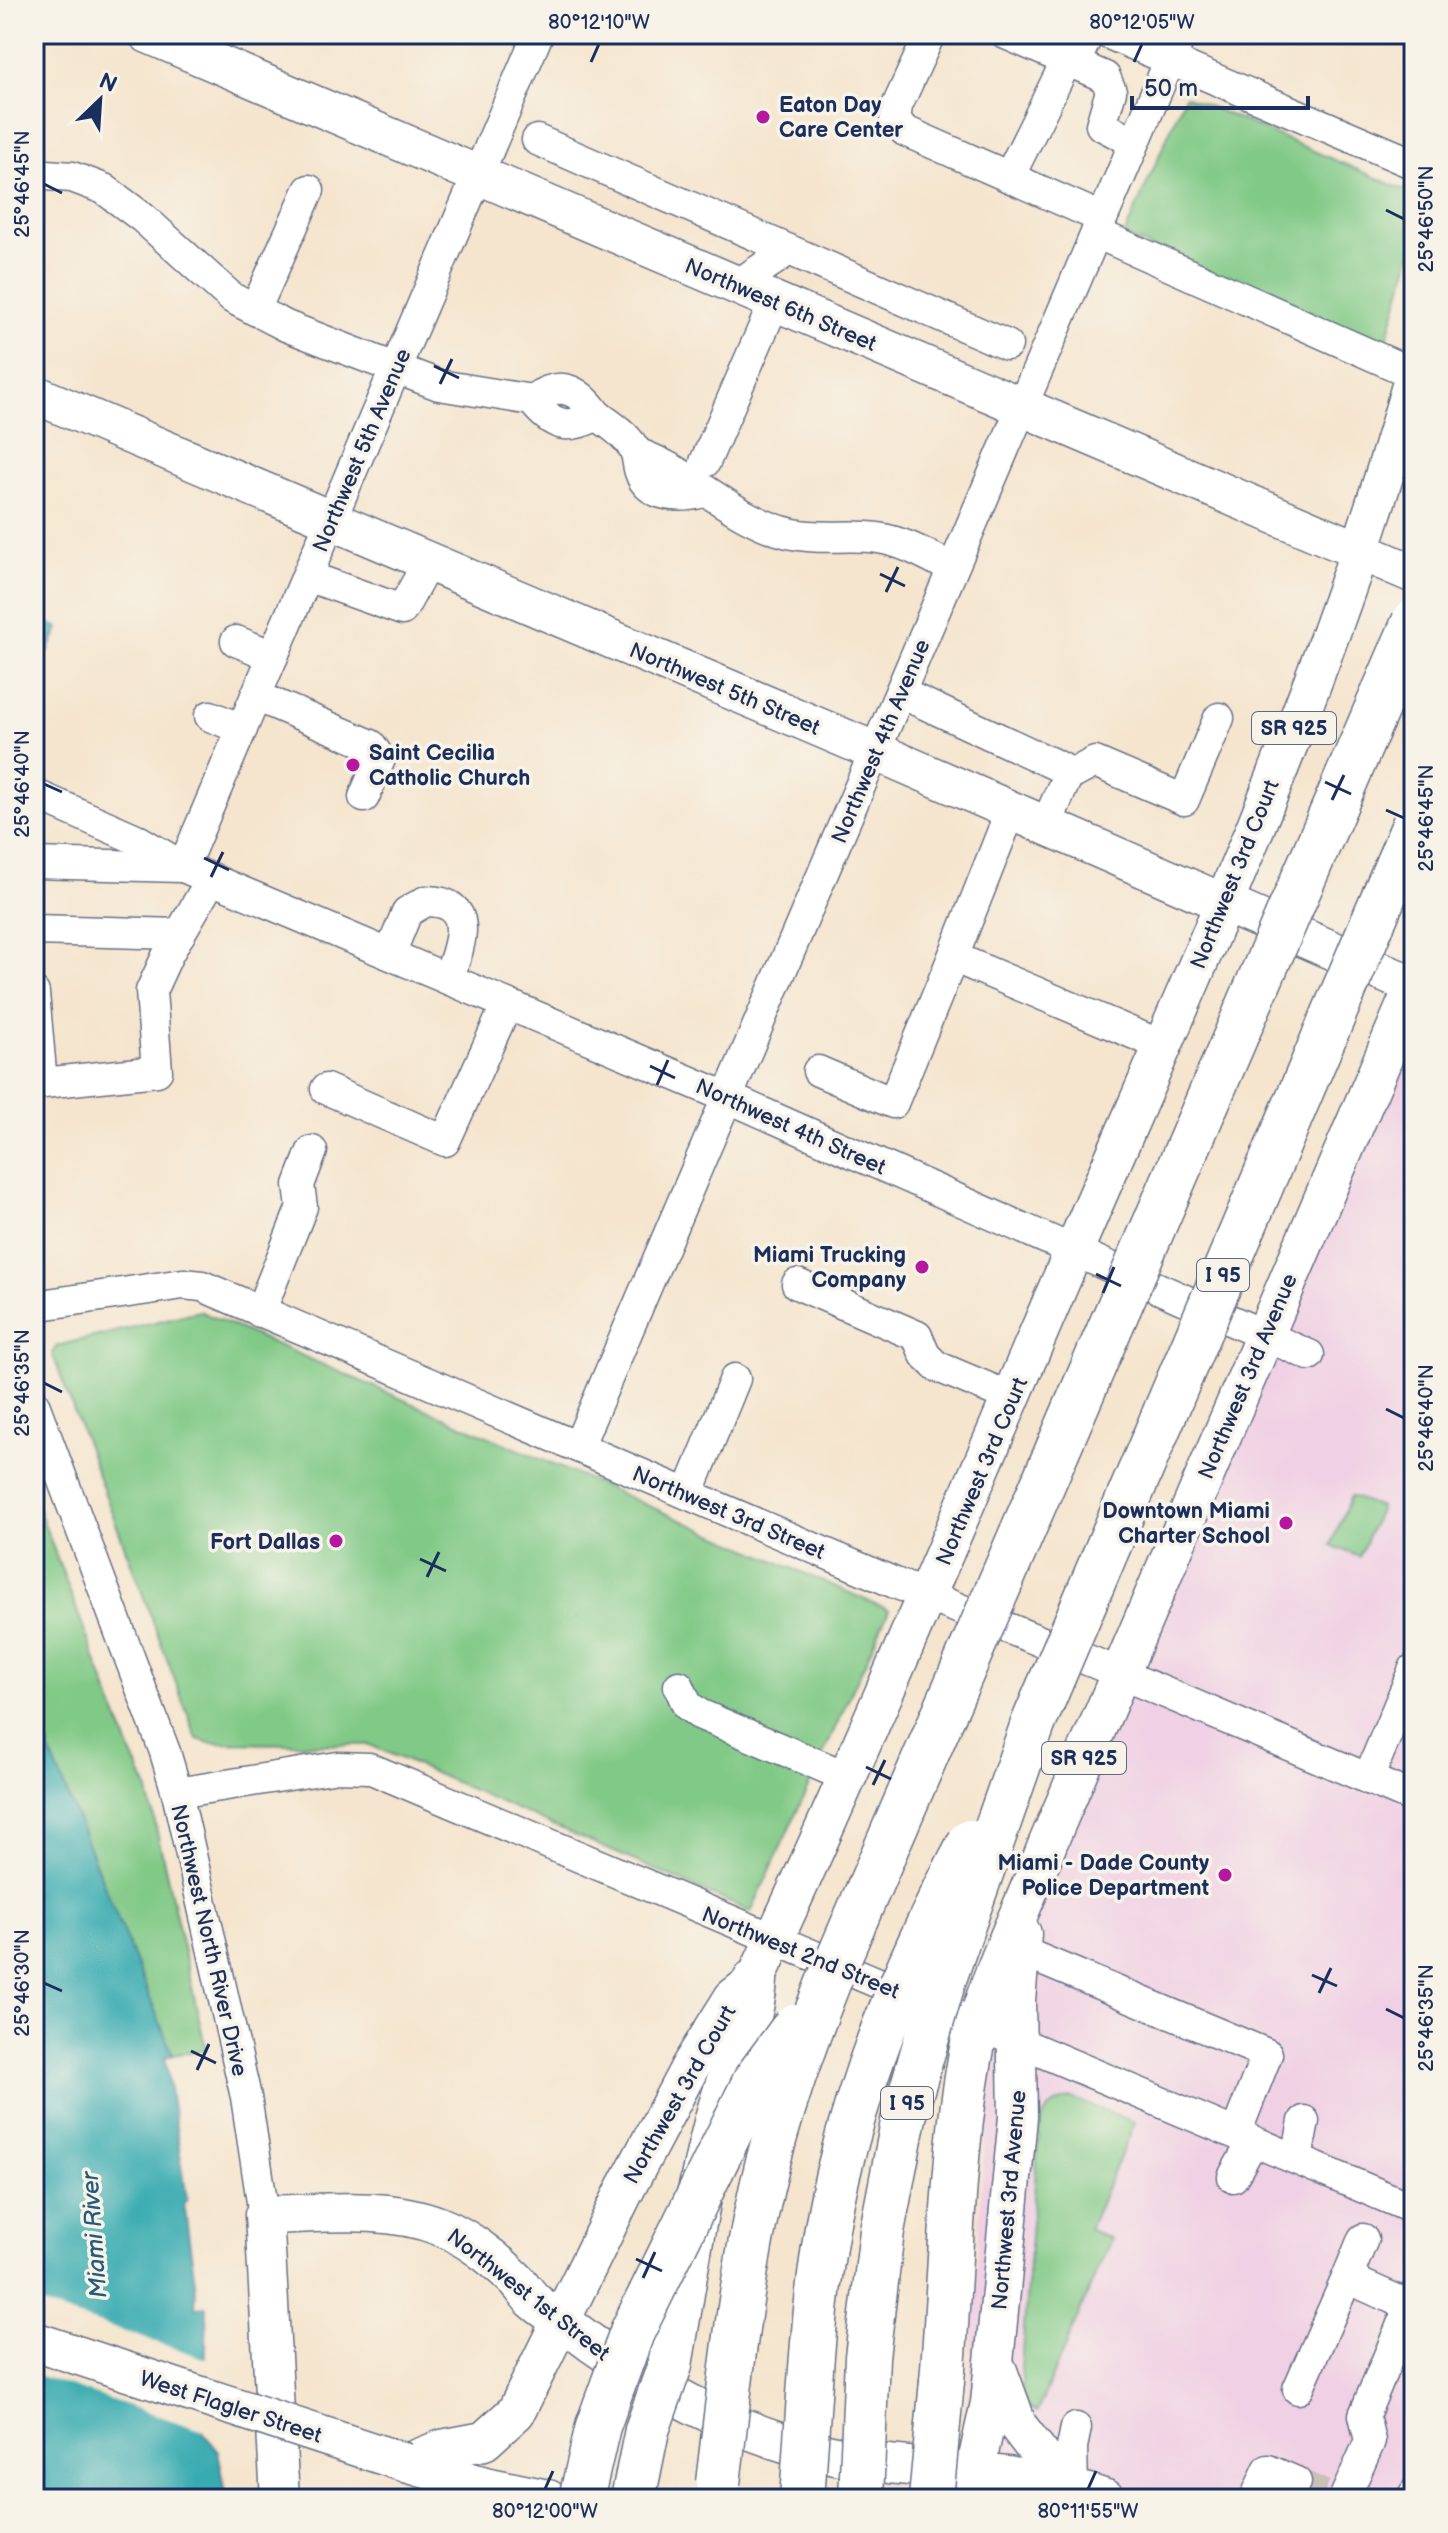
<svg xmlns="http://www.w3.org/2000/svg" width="1448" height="2533" font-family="'Balsamiq Sans',sans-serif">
  <rect width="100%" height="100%" fill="#f7f3e8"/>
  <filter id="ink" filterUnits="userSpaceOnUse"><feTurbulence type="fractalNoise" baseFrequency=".0125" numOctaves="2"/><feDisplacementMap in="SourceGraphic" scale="16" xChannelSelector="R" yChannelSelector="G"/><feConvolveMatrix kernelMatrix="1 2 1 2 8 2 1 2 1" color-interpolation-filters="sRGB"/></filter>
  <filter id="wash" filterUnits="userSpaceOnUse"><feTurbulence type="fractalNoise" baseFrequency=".006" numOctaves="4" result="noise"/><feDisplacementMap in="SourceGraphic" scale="32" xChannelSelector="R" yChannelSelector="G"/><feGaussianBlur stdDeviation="1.8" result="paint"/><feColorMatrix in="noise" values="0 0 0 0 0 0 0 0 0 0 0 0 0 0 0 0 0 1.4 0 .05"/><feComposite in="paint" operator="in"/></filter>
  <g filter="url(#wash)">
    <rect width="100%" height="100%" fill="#f5e5ce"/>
    <path fill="#f0d0e4" d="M 1414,1030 L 1414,2499 L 955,2499 L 969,2384 L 988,2086 L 1044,1883 Z"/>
    <g fill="#80c986" stroke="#4e7c72" stroke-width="2">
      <path d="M 1185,96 L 1414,194 L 1414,246 L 1385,346 L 1124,236 Z"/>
      <path d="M 199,1311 L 889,1610 L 751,1912 L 370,1745 L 210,1743 L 197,1739 L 52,1353 L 57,1346 Z"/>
      <path d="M 1351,1496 L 1380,1507 L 1359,1557 L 1331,1545 Z"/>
      <path d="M 34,1497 L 131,1753 L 147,1787 L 206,2050 L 173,2055 L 34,1712 Z"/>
      <path d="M 1071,2098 L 1135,2122 L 1089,2229 L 1111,2239 L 1037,2412 L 1028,2407 L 1023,2394 L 1021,2366 L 1039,2131 C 1042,2110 1052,2104 1071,2098 Z"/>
    </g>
    <g fill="#38abb1" stroke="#2a6d88" stroke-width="2">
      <path d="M 39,619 L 59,628 L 36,677 L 34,630 Z"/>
      <path d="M 34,1712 L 173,2055 L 165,2057 L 187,2199 L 184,2204 L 196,2288 L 195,2307 L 207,2306 L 204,2433 L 218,2451 L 227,2499 L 34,2499 Z"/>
    </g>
    <path fill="#f5e5ce" d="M 34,2302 L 210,2360 L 210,2433 L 34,2374 Z"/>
  </g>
  <g filter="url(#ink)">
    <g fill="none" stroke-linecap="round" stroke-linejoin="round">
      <path stroke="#c9c1b8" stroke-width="30" stroke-dasharray="30 15" stroke-linecap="butt" d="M 1296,2482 L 1324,2495"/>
      <defs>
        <g id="minor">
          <path d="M 930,34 L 897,106 L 895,121 L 905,131 L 1102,218"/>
          <path d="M 1006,34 L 1105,77 L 1111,91 L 1101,125 L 1134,142"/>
          <path d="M 1109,34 L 1414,164"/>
          <path d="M 537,140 L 1007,345"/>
          <path d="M 34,174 L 72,177 L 104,189 L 143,218 L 232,298 L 286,326 L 439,385 L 532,400 C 551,425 567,432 597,415 C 578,388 560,380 532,400"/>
          <path d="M 1009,177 L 1067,60 L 1080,52 L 1088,34"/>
          <path d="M 1096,233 L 1414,374"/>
          <path d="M 737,285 L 780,256 L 783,248"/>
          <path d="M 255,310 L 309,190"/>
          <path d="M 597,415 C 611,425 624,433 634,448 C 638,456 637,464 640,472 C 648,499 683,498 704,492"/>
          <path d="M 636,453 C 692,471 734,522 793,534 C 820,540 851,534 878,538 C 905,542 928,556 952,568"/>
          <path d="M 705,462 L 775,301"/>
          <path d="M 307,576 L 402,610 L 428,562"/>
          <path d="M 236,641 L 273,656"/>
          <path d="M 901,693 L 1062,768 L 1067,777"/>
          <path d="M 256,696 L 371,745 L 380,759 L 364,797"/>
          <path d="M 210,716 L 242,729"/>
          <path d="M 34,794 L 134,838 L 183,867 L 729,1098 L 1309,1355"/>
          <path d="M 1011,810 L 953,957 L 1163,1046"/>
          <path d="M 1046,825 L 1067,777 L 1095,762 L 1184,800 L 1219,718"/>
          <path d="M 34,863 L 181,867"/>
          <path d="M 183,867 L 538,34"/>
          <path d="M 34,930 L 180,934"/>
          <path d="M 390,954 L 407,912 L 426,901 C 479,901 459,948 448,979"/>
          <path d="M 34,993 L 42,1083"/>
          <path d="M 818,1071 L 893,1103 L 953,957"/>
          <path d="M 34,1084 L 157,1071 L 151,991 L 168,954 L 212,878"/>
          <path d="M 326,1089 L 445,1141 L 507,1004"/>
          <path d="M 797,1284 L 917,1336 L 925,1355 L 936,1366 L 1012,1398"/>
          <path d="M 34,1306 L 183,1284 L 202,1286 L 895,1583 L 1095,1663 L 1414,1798"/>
          <path d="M 260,1312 L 302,1207 L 299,1185 L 312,1151"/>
          <path d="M 34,1404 L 165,1752 L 177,1793 L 246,2097 L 264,2215"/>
          <path d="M 578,1447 L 1181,34"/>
          <path d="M 688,1494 L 735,1379"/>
          <path d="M 679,1686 L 687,1705 L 699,1714 L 847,1777"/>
          <path d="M 1368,1779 L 1414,1669"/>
          <path d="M 177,1793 L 338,1767 L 369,1768 L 1414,2209"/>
          <path d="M 1020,1951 L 1267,2054 L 1236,2133"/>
          <path d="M 1297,2159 L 1304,2121"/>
          <path d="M 1233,2177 L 1253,2141"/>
          <path d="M 1363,2239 L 1347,2278 L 1410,2306"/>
          <path d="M 1298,2389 L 1347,2278"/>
          <path d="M 1073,2487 L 1072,2447 L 1076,2428"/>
          <path d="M 1255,2499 L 1268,2470 L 1296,2482"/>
          <path d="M 1344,2499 L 1370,2441 L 1364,2415 L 1414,2296"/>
          <path d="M 1412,2499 L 1414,2494"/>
        </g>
        <g id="major">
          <path d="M 148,34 L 1414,574"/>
          <path d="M 34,394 L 877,752 L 1414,986"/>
          <path d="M 977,2024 C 995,1962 1025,1904 1048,1843 L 1414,986"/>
          <path d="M 34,2341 L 186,2391"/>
          <path d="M 998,2371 L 1018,2426 L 1062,2483"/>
          <path d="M 406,2463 L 442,2449 L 484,2441 L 516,2412 L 624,2192 L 690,2067 L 733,1998 L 755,1981 C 873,1727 979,1470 1090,1213 C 1209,939 1334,664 1414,375"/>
          <path d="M 406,2463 L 485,2486 L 548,2499"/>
          <path d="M 280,2499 L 264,2215 C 320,2214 385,2205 439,2226 C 465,2236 493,2257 513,2277 C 521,2284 526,2293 533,2300 C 543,2309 556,2317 567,2325 C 632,2375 701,2415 779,2441 C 886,2478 999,2460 1106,2499"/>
          <path d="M 969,2499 L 990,2403 L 1018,2117 L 1016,2000 L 1022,1934"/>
        </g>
        <g id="highway">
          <path d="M 670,2365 C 684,2284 695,2203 716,2123 C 728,2076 751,2029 755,1981"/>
          <path d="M 942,2381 C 952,2262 951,2141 977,2024"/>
        </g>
      </defs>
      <use href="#minor" stroke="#676f85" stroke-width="33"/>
      <use href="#major" stroke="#676f85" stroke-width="41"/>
      <use href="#highway" stroke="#676f85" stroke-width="47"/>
      <use href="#minor" stroke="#fff" stroke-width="30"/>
      <use href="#major" stroke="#fff" stroke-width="38"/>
      <use href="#highway" stroke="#fff" stroke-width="44"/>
      <defs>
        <path id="major-bridge" d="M 186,2391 L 406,2463"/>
        <g id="highway-bridge">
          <path d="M 718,2483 C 730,2385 740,2283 762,2187 C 778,2116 802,2050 828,1983 L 1414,622"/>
          <path d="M 581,2499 L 598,2426 L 632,2332 L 756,2079 L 795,2026"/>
          <path d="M 633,2499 L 647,2430 L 670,2365"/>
          <path d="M 802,2499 C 810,2391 813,2279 838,2174 C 866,2056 914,1948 970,1842"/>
          <path d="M 861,2499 L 867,2357 L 882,2231 L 904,2117 L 944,1979 L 1033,1724 L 1414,825"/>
          <path d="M 931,2499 L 942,2381"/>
        </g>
      </defs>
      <use href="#major-bridge" stroke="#676f85" stroke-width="41" stroke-linecap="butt"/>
      <use href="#highway-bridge" stroke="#676f85" stroke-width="47" stroke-linecap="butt"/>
      <use href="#major-bridge" stroke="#fff" stroke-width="38"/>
      <use href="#highway-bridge" stroke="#fff" stroke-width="44"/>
    </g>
  </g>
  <path fill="none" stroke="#1b2f5e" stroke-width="3" d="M 591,62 L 599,44M 1134,62 L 1142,44M 44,184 L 62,193M 1386,210 L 1404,219M 434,366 L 459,378M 440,384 L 452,359M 880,574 L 905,586M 886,592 L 898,567M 1325,782 L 1351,794M 44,784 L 62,792M 1332,800 L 1344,775M 1386,810 L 1404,818M 204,858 L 229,870M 211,877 L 223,852M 650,1066 L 675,1078M 657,1085 L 668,1060M 1096,1274 L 1121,1286M 1103,1293 L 1114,1267M 44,1383 L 62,1392M 1386,1409 L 1404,1418M 420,1559 L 446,1571M 427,1577 L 439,1552M 866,1767 L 891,1779M 873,1785 L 885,1760M 1312,1975 L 1337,1986M 44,1983 L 62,1991M 1319,1993 L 1331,1968M 1386,2009 L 1404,2018M 191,2051 L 216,2063M 197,2070 L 209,2044M 636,2259 L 662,2271M 643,2278 L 655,2252M 545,2489 L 553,2471M 1088,2489 L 1096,2471"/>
  <g fill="#b5179e" stroke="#f7f3e8" stroke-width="3">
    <circle cx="763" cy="117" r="8"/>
    <circle cx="353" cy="765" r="8"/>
    <circle cx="922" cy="1267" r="8"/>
    <circle cx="1286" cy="1523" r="8"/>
    <circle cx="336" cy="1541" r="8"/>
    <circle cx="1225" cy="1875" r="8"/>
  </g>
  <g text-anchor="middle" stroke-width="7" stroke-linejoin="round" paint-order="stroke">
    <g fill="#f7f3e8" stroke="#5d6a87" stroke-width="2">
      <rect x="1252" y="712" width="84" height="32" rx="6"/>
      <rect x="1197" y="1259" width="52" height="32" rx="6"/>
      <rect x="1042" y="1742" width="84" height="32" rx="6"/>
      <rect x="881" y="2087" width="52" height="32" rx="6"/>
    </g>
    <g font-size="20" font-weight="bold" fill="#1b2f5e">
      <text x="1294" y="735">SR 925</text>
      <text x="1223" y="1282">I 95</text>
      <text x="1084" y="1765">SR 925</text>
      <text x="907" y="2110">I 95</text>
    </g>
    <g font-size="22" font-weight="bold" fill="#1b2f5e" stroke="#f7f3e8" text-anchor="end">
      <text x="779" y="112" text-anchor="start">Eaton Day<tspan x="779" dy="25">Care Center</tspan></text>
      <text x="369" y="760" text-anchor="start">Saint Cecilia<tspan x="369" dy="25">Catholic Church</tspan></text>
      <text x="906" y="1262">Miami Trucking<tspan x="906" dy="25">Company</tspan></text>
      <text x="1270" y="1518">Downtown Miami<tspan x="1270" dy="25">Charter School</tspan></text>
      <text x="320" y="1549">Fort Dallas</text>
      <text x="1209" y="1870">Miami - Dade County<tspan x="1209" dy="25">Police Department</tspan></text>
    </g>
    <g font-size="22" fill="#1b2f5e" stroke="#f7f3e8">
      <text transform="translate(781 304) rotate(23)" y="8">Northwest 6th Street</text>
      <text transform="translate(361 450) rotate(-67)" y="8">Northwest 5th Avenue</text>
      <text transform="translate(725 688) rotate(23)" y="8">Northwest 5th Street</text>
      <text transform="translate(880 741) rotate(-67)" y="8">Northwest 4th Avenue</text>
      <text transform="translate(1234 874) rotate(-68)" y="8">Northwest 3rd Court</text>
      <text transform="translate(791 1126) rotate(24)" y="8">Northwest 4th Street</text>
      <text transform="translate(1247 1376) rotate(-67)" y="8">Northwest 3rd Avenue</text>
      <text transform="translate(981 1471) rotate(-67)" y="8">Northwest 3rd Court</text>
      <text transform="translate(729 1512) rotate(23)" y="8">Northwest 3rd Street</text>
      <text transform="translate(210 1940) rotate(77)" y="8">Northwest North River Drive</text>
      <text transform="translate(801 1952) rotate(22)" y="8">Northwest 2nd Street</text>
      <text transform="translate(679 2094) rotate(-60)" y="8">Northwest 3rd Court</text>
      <text transform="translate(1008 2200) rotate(-85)" y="8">Northwest 3rd Avenue</text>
      <text transform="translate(529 2294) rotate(38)" y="8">Northwest 1st Street</text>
      <text transform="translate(231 2406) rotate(18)" y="8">West Flagler Street</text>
    </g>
    <g font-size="24" font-style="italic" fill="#255a7b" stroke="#f7f3e8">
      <text transform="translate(94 2235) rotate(-94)" y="8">Miami River</text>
    </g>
  </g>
  <rect width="1448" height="2533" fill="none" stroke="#f7f3e8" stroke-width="88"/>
  <g transform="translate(100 100) rotate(25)" stroke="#f7f3e8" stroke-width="6" paint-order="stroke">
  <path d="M0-6L14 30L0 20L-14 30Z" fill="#1b2f5e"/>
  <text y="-12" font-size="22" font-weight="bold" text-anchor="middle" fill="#1b2f5e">N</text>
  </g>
  <path d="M1132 96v12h176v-12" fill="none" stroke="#1b2f5e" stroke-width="4"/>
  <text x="1144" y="96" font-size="24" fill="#1b2f5e" stroke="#f7f3e8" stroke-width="6" paint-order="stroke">50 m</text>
  <rect x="44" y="44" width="1360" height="2445" fill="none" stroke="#1b2f5e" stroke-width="3"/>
  <g font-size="20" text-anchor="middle" fill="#1b2f5e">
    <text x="599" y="29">80°12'10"W</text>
    <text x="1142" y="29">80°12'05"W</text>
    <text transform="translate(22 184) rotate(-90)" y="7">25°46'45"N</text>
    <text transform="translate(1426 219) rotate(-90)" y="7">25°46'50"N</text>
    <text transform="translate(22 784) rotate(-90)" y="7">25°46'40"N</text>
    <text transform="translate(1426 818) rotate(-90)" y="7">25°46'45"N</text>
    <text transform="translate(22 1383) rotate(-90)" y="7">25°46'35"N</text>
    <text transform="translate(1426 1418) rotate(-90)" y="7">25°46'40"N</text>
    <text transform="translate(22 1983) rotate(-90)" y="7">25°46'30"N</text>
    <text transform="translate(1426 2018) rotate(-90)" y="7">25°46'35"N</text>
    <text x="545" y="2518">80°12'00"W</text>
    <text x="1088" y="2518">80°11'55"W</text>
  </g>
</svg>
